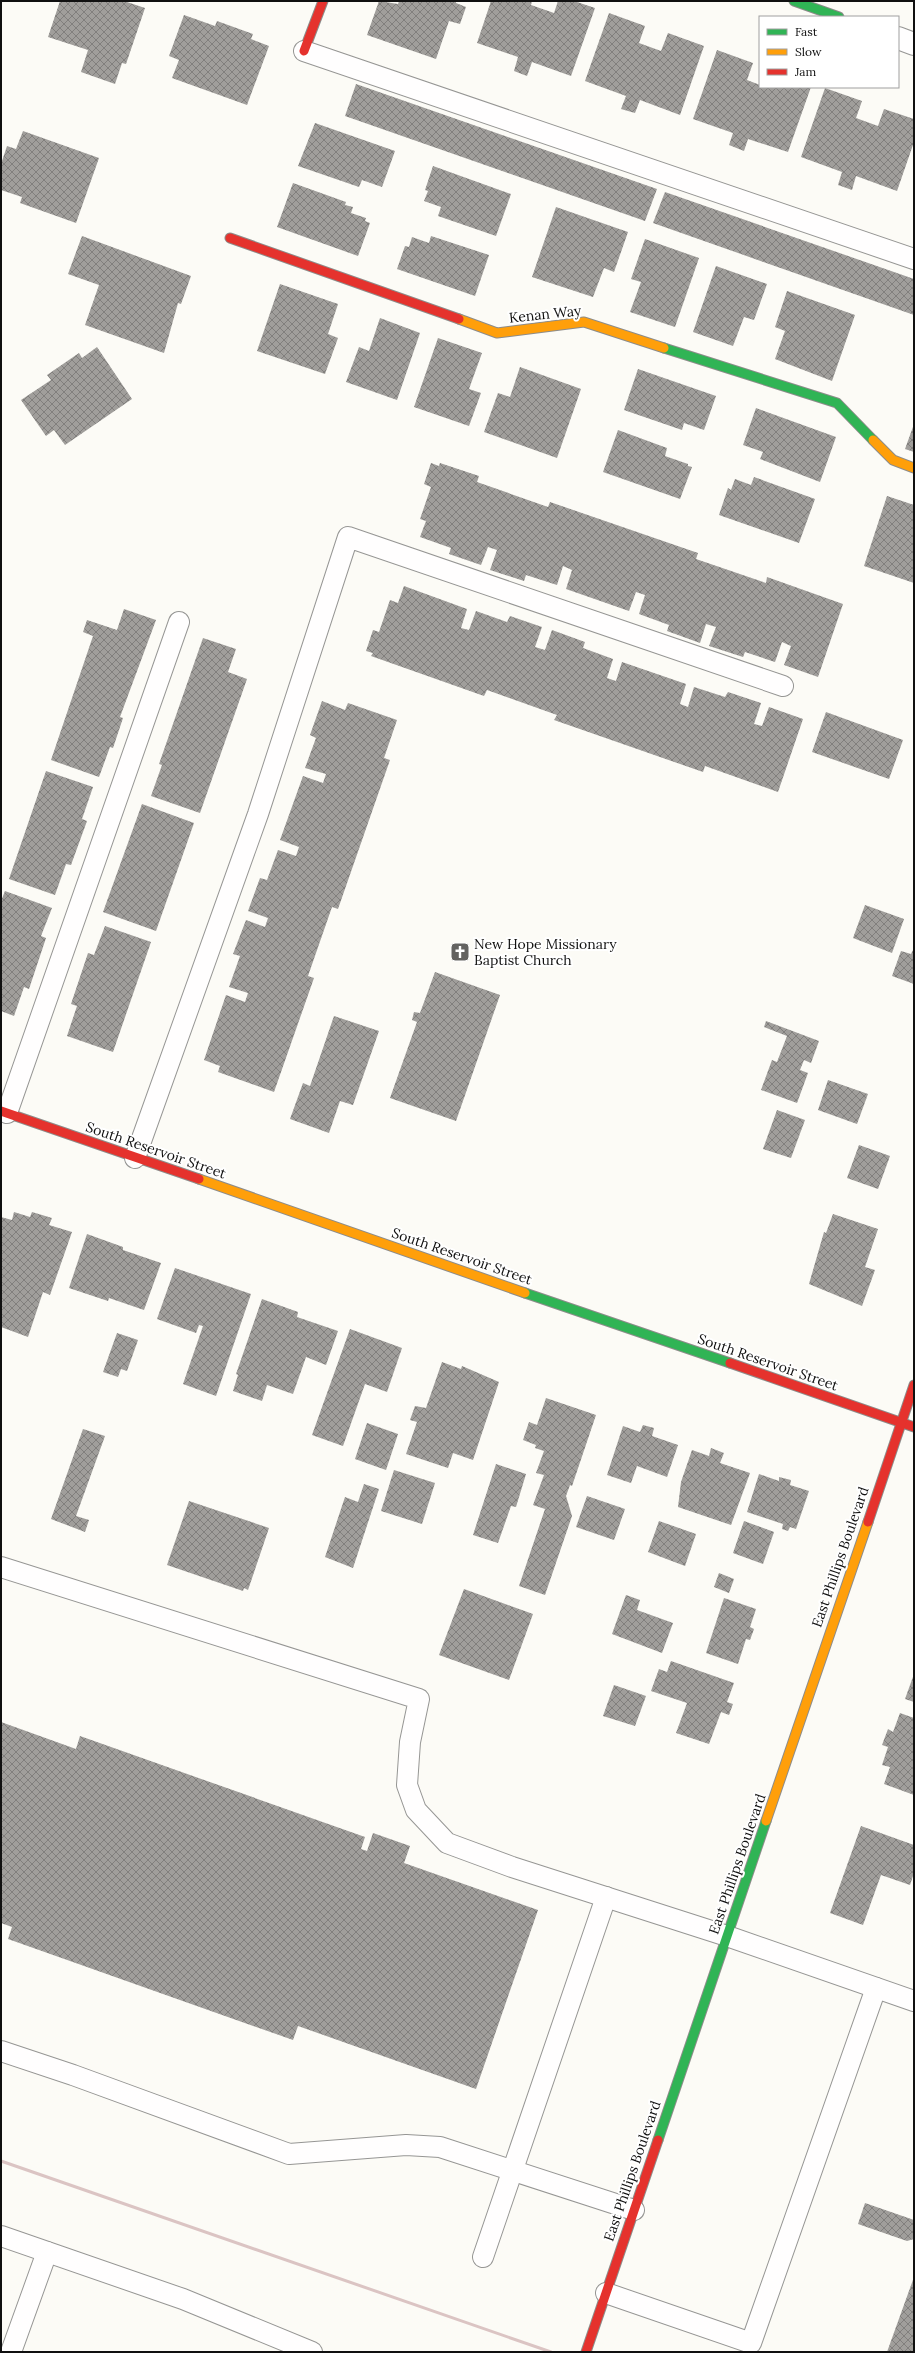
<svg xmlns="http://www.w3.org/2000/svg" width="915" height="2353" font-family="Lora,serif">
  <defs>
    <pattern id="building-cross-hatch" width="8" height="8" patternUnits="userSpaceOnUse"><rect width="8" height="8" fill="#a09e9b"/><path d="M0 0l8 8M0 8l8-8" fill="none" stroke="#817f7d"/></pattern>
  </defs>
  <rect width="100%" height="100%" fill="#fcfbf6"/>
  <g fill="url(#building-cross-hatch)">
    <path d="M 60,1 L 124,1 L 145,8 L 126,64 L 122,63 L 115,84 L 81,72 L 88,50 L 48,37 Z"/>
    <path d="M 379,1 L 398,4 L 399,1 L 456,1 L 456,3 L 466,7 L 460,24 L 449,21 L 436,59 L 367,35 Z"/>
    <path d="M 491,1 L 532,1 L 531,5 L 554,13 L 558,1 L 574,1 L 595,8 L 571,76 L 532,62 L 527,76 L 514,71 L 518,57 L 477,43 Z"/>
    <path d="M 609,13 L 645,26 L 639,43 L 661,51 L 668,33 L 704,46 L 680,115 L 640,100 L 635,113 L 621,109 L 626,96 L 585,81 Z"/>
    <path d="M 184,15 L 215,26 L 217,21 L 253,34 L 251,39 L 269,46 L 247,105 L 172,78 L 179,60 L 169,56 Z"/>
    <path d="M 717,50 L 753,63 L 747,80 L 760,85 L 760,87 L 811,87 L 788,152 L 748,139 L 744,151 L 729,145 L 733,133 L 693,119 Z"/>
    <path d="M 356,84 L 657,189 L 645,221 L 345,116 Z"/>
    <path d="M 825,88 L 862,101 L 856,118 L 878,126 L 884,109 L 914,119 L 914,142 L 897,191 L 856,176 L 852,190 L 838,185 L 842,172 L 801,157 Z"/>
    <path d="M 315,123 L 395,151 L 382,187 L 362,180 L 359,187 L 298,166 Z"/>
    <path d="M 23,131 L 99,158 L 76,223 L 20,203 L 22,197 L 1,190 L 1,164 L 7,146 L 16,149 Z"/>
    <path d="M 433,166 L 511,194 L 496,236 L 438,216 L 441,207 L 424,201 L 428,191 L 425,190 Z"/>
    <path d="M 293,183 L 346,202 L 345,205 L 353,207 L 351,213 L 366,218 L 365,221 L 370,223 L 358,256 L 277,227 Z"/>
    <path d="M 665,192 L 914,279 L 914,315 L 653,223 Z"/>
    <path d="M 556,207 L 628,232 L 614,272 L 604,268 L 593,297 L 532,277 Z"/>
    <path d="M 82,236 L 191,276 L 181,304 L 178,303 L 164,353 L 85,325 L 99,285 L 68,274 Z"/>
    <path d="M 431,236 L 489,255 L 475,296 L 397,269 L 405,246 L 409,247 L 412,237 L 429,243 Z"/>
    <path d="M 645,239 L 699,258 L 675,327 L 630,312 L 641,282 L 631,279 Z"/>
    <path d="M 716,266 L 767,284 L 754,320 L 744,317 L 733,346 L 693,332 Z"/>
    <path d="M 280,284 L 338,304 L 328,334 L 338,338 L 325,374 L 257,351 Z"/>
    <path d="M 787,291 L 855,315 L 832,381 L 775,359 L 785,331 L 775,327 Z"/>
    <path d="M 380,318 L 420,333 L 397,400 L 346,382 L 359,347 L 369,351 Z"/>
    <path d="M 438,338 L 482,353 L 469,389 L 481,393 L 469,426 L 414,407 Z"/>
    <path d="M 97,347 L 132,399 L 65,445 L 54,430 L 46,436 L 21,400 L 51,380 L 47,375 L 79,353 L 82,358 Z"/>
    <path d="M 520,367 L 581,389 L 557,458 L 484,432 L 498,393 L 510,397 Z"/>
    <path d="M 638,369 L 716,396 L 704,430 L 684,423 L 682,430 L 624,410 Z"/>
    <path d="M 756,408 L 836,437 L 820,482 L 760,459 L 763,452 L 743,445 Z"/>
    <path d="M 914,424 L 914,452 L 905,449 Z"/>
    <path d="M 618,430 L 667,448 L 665,456 L 688,464 L 688,466 L 692,467 L 680,499 L 603,472 Z"/>
    <path d="M 431,463 L 439,466 L 440,463 L 479,476 L 477,482 L 548,507 L 550,502 L 698,553 L 696,559 L 766,583 L 767,577 L 843,604 L 818,677 L 784,665 L 791,646 L 782,642 L 775,662 L 745,652 L 743,657 L 709,646 L 716,627 L 706,624 L 700,643 L 667,631 L 669,625 L 639,614 L 645,595 L 636,592 L 629,611 L 566,589 L 572,570 L 563,566 L 557,585 L 526,575 L 524,581 L 490,570 L 497,550 L 488,547 L 481,565 L 449,554 L 451,548 L 420,537 L 426,521 L 420,519 L 431,487 L 424,484 Z"/>
    <path d="M 754,477 L 815,499 L 799,543 L 719,515 L 728,488 L 731,490 L 735,479 L 751,485 Z"/>
    <path d="M 887,496 L 914,505 L 914,583 L 864,566 Z"/>
    <path d="M 404,586 L 467,609 L 461,628 L 469,630 L 476,611 L 507,622 L 510,616 L 542,627 L 535,647 L 545,650 L 552,630 L 585,642 L 583,648 L 613,659 L 607,678 L 616,681 L 622,662 L 686,684 L 680,704 L 688,707 L 694,687 L 725,697 L 728,692 L 761,703 L 754,724 L 762,726 L 769,707 L 803,719 L 778,792 L 705,766 L 703,772 L 554,720 L 557,715 L 487,690 L 484,696 L 371,656 L 373,653 L 366,651 L 373,630 L 379,632 L 390,600 L 398,603 Z"/>
    <path d="M 124,609 L 156,620 L 120,717 L 123,718 L 113,748 L 110,747 L 99,777 L 51,760 L 93,636 L 83,632 L 87,620 L 117,630 Z"/>
    <path d="M 203,638 L 236,649 L 228,672 L 247,679 L 200,813 L 151,796 L 162,765 L 159,764 Z"/>
    <path d="M 322,701 L 345,710 L 348,703 L 397,720 L 384,758 L 390,760 L 338,909 L 332,907 L 308,976 L 314,978 L 274,1092 L 218,1072 L 220,1066 L 204,1060 L 226,995 L 245,1002 L 248,993 L 229,987 L 240,956 L 233,954 L 246,920 L 265,927 L 268,918 L 248,911 L 260,878 L 267,880 L 278,850 L 296,856 L 299,847 L 280,840 L 303,776 L 323,783 L 326,774 L 305,768 L 316,738 L 310,735 Z"/>
    <path d="M 826,712 L 903,740 L 889,779 L 812,752 Z"/>
    <path d="M 46,771 L 93,787 L 82,819 L 87,821 L 71,865 L 66,864 L 55,895 L 9,879 Z"/>
    <path d="M 142,804 L 194,823 L 156,931 L 103,912 Z"/>
    <path d="M 5,891 L 52,908 L 41,936 L 46,938 L 29,989 L 24,987 L 14,1016 L 1,1011 L 1,901 Z"/>
    <path d="M 865,905 L 904,919 L 892,953 L 853,938 Z"/>
    <path d="M 105,926 L 151,942 L 113,1052 L 67,1036 L 77,1006 L 71,1004 L 88,953 L 94,955 Z"/>
    <path d="M 914,948 L 914,984 L 892,976 L 901,951 L 911,954 Z"/>
    <path d="M 435,972 L 500,995 L 456,1121 L 390,1098 L 417,1022 L 412,1020 L 414,1012 L 420,1013 Z"/>
    <path d="M 334,1016 L 379,1031 L 353,1105 L 340,1101 L 329,1133 L 290,1119 L 303,1083 L 310,1086 Z"/>
    <path d="M 766,1021 L 819,1041 L 811,1063 L 804,1060 L 800,1070 L 808,1073 L 797,1103 L 761,1090 L 772,1060 L 777,1062 L 787,1036 L 764,1027 Z"/>
    <path d="M 828,1080 L 868,1094 L 857,1124 L 818,1110 Z"/>
    <path d="M 777,1110 L 805,1120 L 791,1158 L 763,1149 Z"/>
    <path d="M 859,1145 L 890,1156 L 878,1189 L 847,1178 Z"/>
    <path d="M 14,1212 L 30,1217 L 32,1212 L 52,1218 L 49,1225 L 72,1232 L 50,1295 L 43,1292 L 28,1337 L 1,1327 L 1,1217 L 12,1220 Z"/>
    <path d="M 833,1214 L 878,1229 L 865,1267 L 875,1270 L 862,1306 L 809,1284 L 824,1232 L 826,1233 Z"/>
    <path d="M 87,1234 L 123,1247 L 123,1250 L 161,1263 L 144,1310 L 109,1298 L 108,1301 L 69,1288 Z"/>
    <path d="M 175,1268 L 251,1294 L 216,1396 L 183,1384 L 203,1326 L 199,1325 L 196,1333 L 157,1319 Z"/>
    <path d="M 262,1299 L 298,1312 L 297,1317 L 338,1331 L 326,1365 L 306,1357 L 293,1394 L 267,1385 L 262,1401 L 233,1391 L 238,1375 L 236,1374 Z"/>
    <path d="M 350,1329 L 402,1348 L 387,1392 L 365,1384 L 343,1446 L 312,1435 Z"/>
    <path d="M 117,1333 L 138,1340 L 127,1371 L 121,1369 L 118,1377 L 103,1372 Z"/>
    <path d="M 442,1362 L 461,1369 L 462,1366 L 499,1382 L 473,1460 L 453,1453 L 448,1468 L 406,1454 L 417,1422 L 410,1420 L 415,1406 L 426,1408 Z"/>
    <path d="M 546,1398 L 596,1415 L 572,1486 L 570,1485 L 566,1496 L 572,1516 L 545,1595 L 519,1586 L 545,1509 L 533,1505 L 544,1475 L 536,1473 L 544,1451 L 535,1448 L 536,1445 L 523,1440 L 529,1422 L 537,1425 Z"/>
    <path d="M 367,1423 L 398,1434 L 386,1470 L 355,1459 Z"/>
    <path d="M 643,1425 L 654,1428 L 652,1436 L 678,1445 L 667,1477 L 637,1466 L 631,1483 L 607,1475 L 623,1426 L 640,1432 Z"/>
    <path d="M 83,1429 L 105,1436 L 76,1516 L 89,1520 L 85,1532 L 51,1519 Z"/>
    <path d="M 711,1448 L 724,1453 L 720,1463 L 750,1473 L 731,1525 L 678,1507 L 681,1482 L 692,1450 L 709,1456 Z"/>
    <path d="M 496,1464 L 526,1474 L 516,1507 L 511,1506 L 498,1543 L 473,1535 Z"/>
    <path d="M 394,1470 L 435,1483 L 422,1524 L 381,1511 Z"/>
    <path d="M 759,1474 L 779,1481 L 779,1477 L 791,1480 L 790,1485 L 809,1491 L 796,1529 L 790,1527 L 788,1531 L 782,1529 L 783,1524 L 747,1512 Z"/>
    <path d="M 364,1484 L 379,1489 L 353,1568 L 325,1557 L 345,1497 L 358,1502 Z"/>
    <path d="M 587,1496 L 625,1509 L 614,1540 L 576,1527 Z"/>
    <path d="M 189,1501 L 269,1528 L 248,1590 L 244,1588 L 243,1591 L 167,1565 Z"/>
    <path d="M 659,1521 L 696,1534 L 685,1566 L 648,1552 Z"/>
    <path d="M 744,1521 L 774,1532 L 763,1564 L 733,1553 Z"/>
    <path d="M 719,1573 L 734,1579 L 729,1593 L 714,1587 Z"/>
    <path d="M 464,1589 L 533,1614 L 509,1680 L 439,1655 Z"/>
    <path d="M 626,1595 L 640,1600 L 637,1610 L 673,1623 L 662,1653 L 612,1634 Z"/>
    <path d="M 724,1598 L 756,1609 L 750,1627 L 754,1629 L 750,1640 L 746,1639 L 738,1664 L 706,1653 Z"/>
    <path d="M 671,1661 L 734,1683 L 727,1702 L 733,1704 L 729,1715 L 721,1712 L 709,1744 L 676,1733 L 687,1703 L 651,1691 L 659,1669 L 667,1672 Z"/>
    <path d="M 914,1674 L 914,1702 L 905,1699 Z"/>
    <path d="M 614,1685 L 646,1696 L 635,1726 L 603,1716 Z"/>
    <path d="M 900,1713 L 914,1718 L 914,1795 L 884,1784 L 890,1767 L 882,1765 L 888,1747 L 882,1745 L 888,1729 L 893,1732 Z"/>
    <path d="M 1,1722 L 76,1749 L 80,1736 L 365,1837 L 361,1849 L 367,1851 L 373,1833 L 410,1846 L 404,1863 L 538,1910 L 476,2089 L 298,2026 L 293,2040 L 8,1939 L 12,1927 L 1,1923 Z"/>
    <path d="M 861,1826 L 914,1845 L 914,1873 L 910,1885 L 881,1875 L 863,1925 L 830,1913 Z"/>
    <path d="M 865,2203 L 914,2220 L 914,2239 L 907,2241 L 858,2224 Z"/>
    <path d="M 914,2277 L 914,2352 L 887,2352 Z"/>
  </g>
  <g fill="none" stroke-linecap="round" stroke-linejoin="round">
    <defs>
      <g id="lane">
        <path d="M 304,51 L 914,259"/>
        <path d="M 7,1113 L 179,622"/>
        <path d="M 135,1158 L 258,814 L 348,537 L 783,686"/>
        <path d="M 1,1567 L 419,1699 L 410,1742 L 407,1785 L 416,1810 L 447,1843 L 512,1867 L 727,1936 L 914,2001"/>
        <path d="M 1,2051 L 73,2075 L 289,2154 L 406,2145 L 440,2147 L 634,2210"/>
        <path d="M 1,2236 L 183,2299 L 312,2352"/>
        <path d="M 483,2257 L 606,1897"/>
        <path d="M 606,2293 L 751,2343 L 876,1988"/>
        <path d="M 11,2352 L 47,2252"/>
      </g>
      <path id="street" d="M 898,38 L 914,44"/>
      <g id="fast">
        <path d="M 794,1 L 839,17"/>
        <path d="M 664,348 L 837,403 L 873,440"/>
        <path d="M 525,1293 L 730,1363"/>
        <path d="M 658,2140 L 766,1821"/>
      </g>
      <g id="slow">
        <path d="M 459,319 L 497,333 L 584,322 L 664,348"/>
        <path d="M 873,440 L 893,460 L 914,468"/>
        <path d="M 199,1179 L 525,1293"/>
        <path d="M 766,1821 L 868,1522"/>
      </g>
      <g id="jam">
        <path d="M 304,51 L 323,1"/>
        <path d="M 230,238 L 459,319"/>
        <path d="M 1,1111 L 199,1179"/>
        <path d="M 730,1363 L 914,1427"/>
        <path d="M 868,1522 L 914,1385"/>
        <path d="M 586,2352 L 658,2140"/>
      </g>
    </defs>
    <use href="#lane" stroke="#969694" stroke-width="22"/>
    <use href="#street" stroke="#969694" stroke-width="24"/>
    <use href="#fast" stroke="#8d8c8a" stroke-width="11"/>
    <use href="#slow" stroke="#8d8c8a" stroke-width="11"/>
    <use href="#jam" stroke="#8d8c8a" stroke-width="11"/>
    <use href="#lane" stroke="#fffefe" stroke-width="20"/>
    <use href="#street" stroke="#fffefe" stroke-width="22"/>
    <use href="#fast" stroke="#30b455" stroke-width="9"/>
    <use href="#slow" stroke="#ff9f0a" stroke-width="9"/>
    <use href="#jam" stroke="#e5322d" stroke-width="9"/>
    <path stroke="#dbc4c3" stroke-width="3" d="M 1,2161 L 551,2352"/>
  </g>
  <defs>
    <symbol id="church-square" viewBox="-11 -11 22 22"><rect x="-9" y="-9" width="18" height="18" rx="4" fill="#636260" stroke="#fff"/><path d="M-1.2-6h2.4v3.5h3.3v2.4h-3.3V6h-2.4V-.1h-3.3v-2.4h3.3Z" fill="#fff"/></symbol>
  </defs>
  <g fill-rule="evenodd">
    <use href="#church-square" x="449" y="941" width="22" height="22"/>
  </g>
  <g text-anchor="middle" stroke-width="4" stroke-linejoin="round" paint-order="stroke">
    <g font-size="14" fill="#101010" stroke="#fff">
      <text transform="translate(545 314) rotate(-6)" y="5">Kenan Way</text>
      <text transform="translate(156 1150) rotate(19)" y="5">South Reservoir Street</text>
      <text transform="translate(462 1256) rotate(19)" y="5">South Reservoir Street</text>
      <text transform="translate(768 1362) rotate(19)" y="5">South Reservoir Street</text>
      <text transform="translate(840 1557) rotate(-71)" y="5">East Phillips Boulevard</text>
      <text transform="translate(737 1864) rotate(-71)" y="5">East Phillips Boulevard</text>
      <text transform="translate(632 2171) rotate(-71)" y="5">East Phillips Boulevard</text>
    </g>
    <g font-size="14" fill="#101010" stroke="#fff" text-anchor="start">
      <text x="474" y="949">New Hope Missionary<tspan x="474" dy="16">Baptist Church</tspan></text>
    </g>
  </g>
  <rect width="915" height="2353" fill="none" stroke="#101010" stroke-width="4"/>
  <rect x="759" y="16" width="140" height="72" fill="#ffffff" stroke="#9f9f9f"/>
  <rect x="767" y="29" width="20" height="6" fill="#30b455" stroke="#9f9f9f"/>
  <text x="795" y="36" font-size="12" fill="#101010">Fast</text>
  <rect x="767" y="49" width="20" height="6" fill="#ff9f0a" stroke="#9f9f9f"/>
  <text x="795" y="56" font-size="12" fill="#101010">Slow</text>
  <rect x="767" y="69" width="20" height="6" fill="#e5322d" stroke="#9f9f9f"/>
  <text x="795" y="76" font-size="12" fill="#101010">Jam</text>
</svg>
